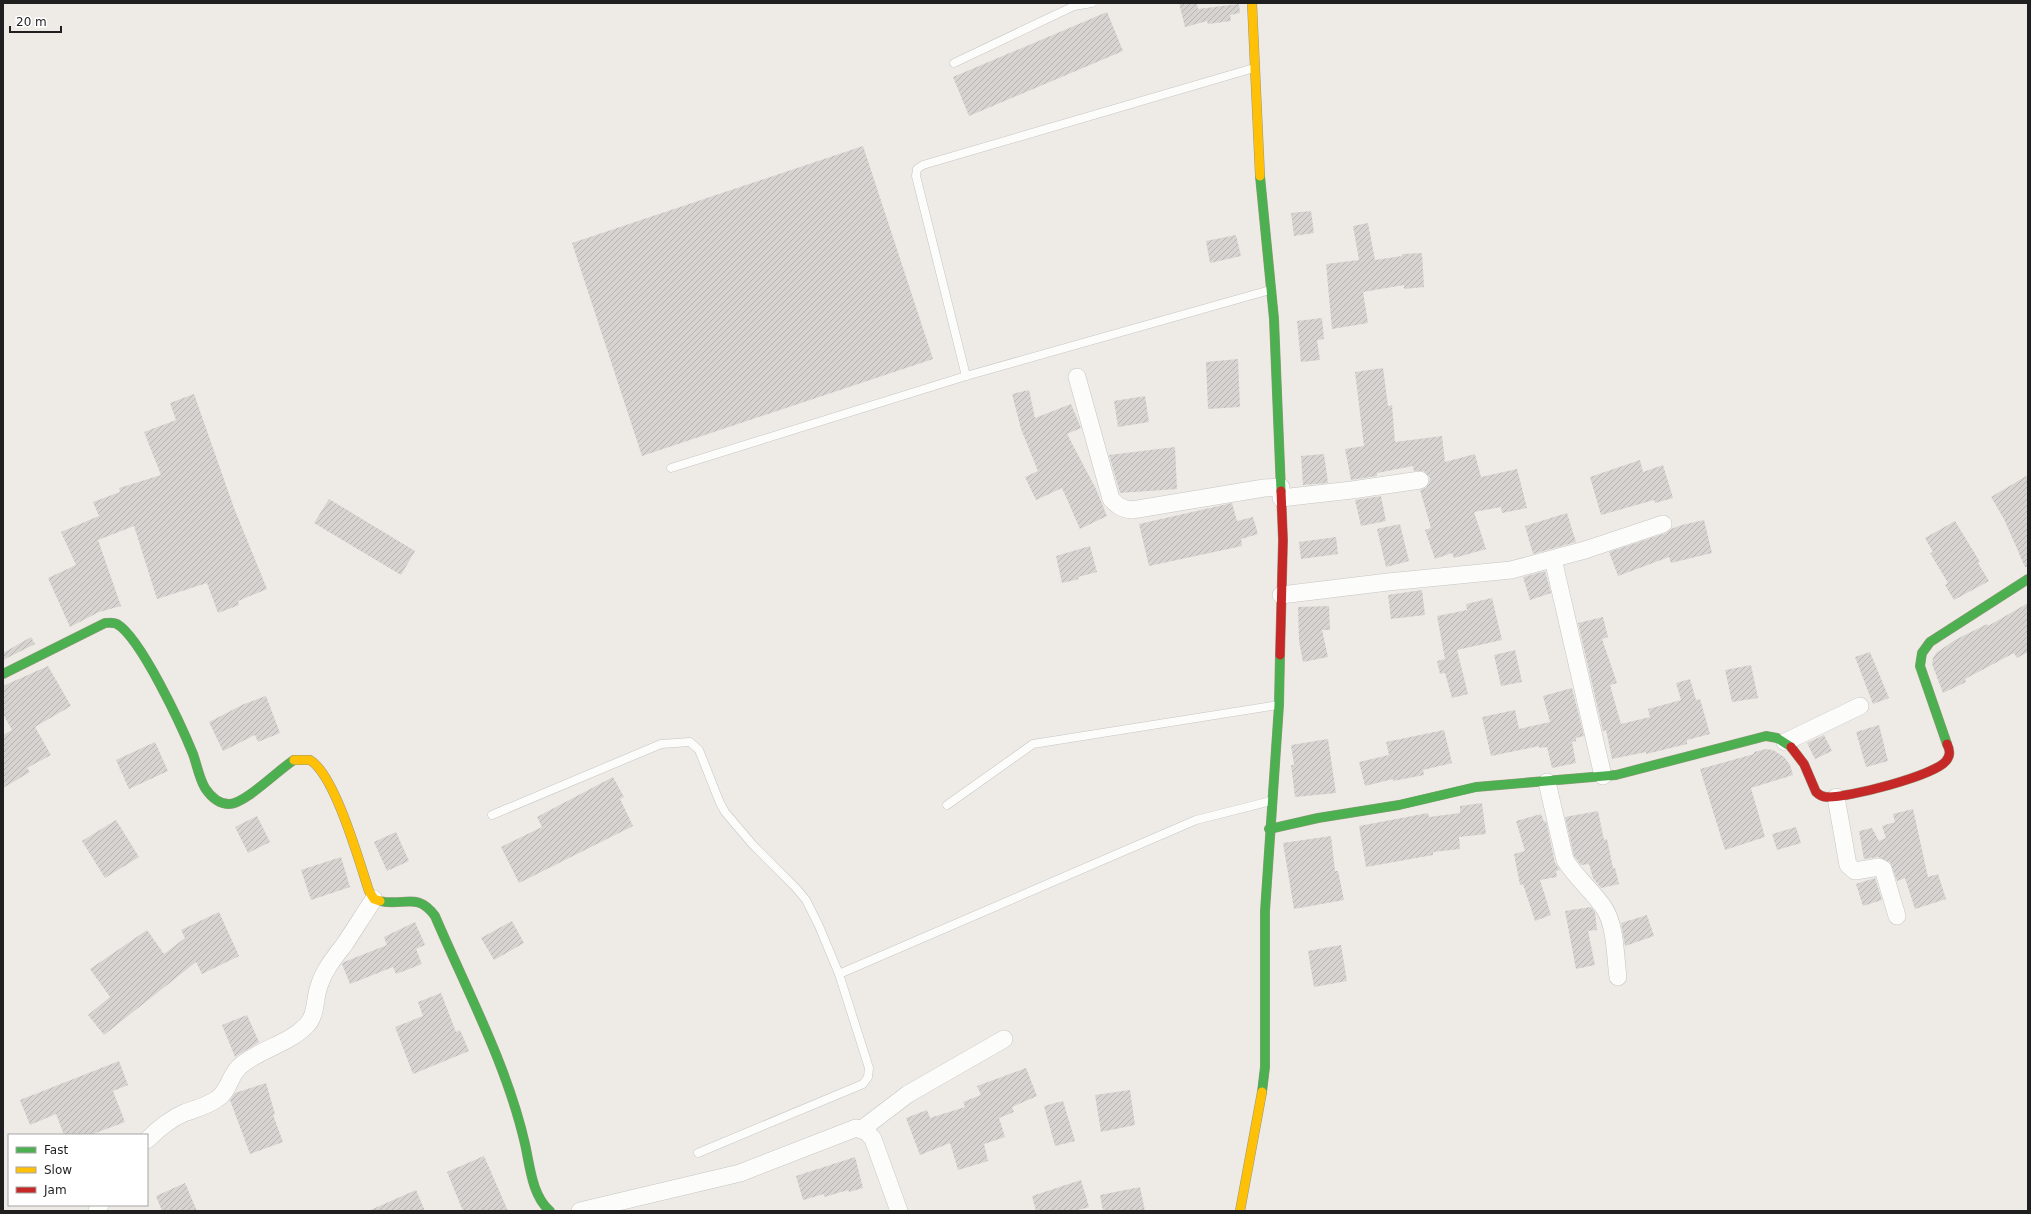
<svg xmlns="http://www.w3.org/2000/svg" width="2031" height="1214" font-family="'DejaVu Sans',sans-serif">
  <defs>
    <pattern id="building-hatch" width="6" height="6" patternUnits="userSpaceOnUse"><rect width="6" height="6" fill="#d6d3d0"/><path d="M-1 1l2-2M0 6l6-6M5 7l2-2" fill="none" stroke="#b7b5b2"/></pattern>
  </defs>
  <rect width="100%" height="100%" fill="#eeebe7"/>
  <g fill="url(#building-hatch)">
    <path d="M 1179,3 L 1197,3 L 1198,9 L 1239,4 L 1240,13 L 1230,15 L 1231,21 L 1208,24 L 1207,21 L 1185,27 Z"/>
    <path d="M 1107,12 L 1123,51 L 969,116 L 953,77 Z"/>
    <path d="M 863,146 L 933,359 L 642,456 L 572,243 Z"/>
    <path d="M 1311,211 L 1314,233 L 1294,236 L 1291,213 Z"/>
    <path d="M 1368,223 L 1375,260 L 1402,256 L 1402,254 L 1422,253 L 1424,287 L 1404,289 L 1404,285 L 1363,292 L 1368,323 L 1332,329 L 1326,264 L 1359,260 L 1353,226 Z"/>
    <path d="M 1236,235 L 1241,256 L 1210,263 L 1206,241 Z"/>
    <path d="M 1322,318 L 1324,339 L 1317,340 L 1320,360 L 1301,362 L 1297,321 Z"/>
    <path d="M 1238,359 L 1240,407 L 1208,409 L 1206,362 Z"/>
    <path d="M 1383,368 L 1388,406 L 1392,405 L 1395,442 L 1442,436 L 1445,462 L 1475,454 L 1481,477 L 1517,469 L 1527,508 L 1502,513 L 1501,507 L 1474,512 L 1486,549 L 1454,558 L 1452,553 L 1435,559 L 1425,530 L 1431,528 L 1420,490 L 1426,488 L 1429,483 L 1430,478 L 1424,471 L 1414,471 L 1413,466 L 1377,473 L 1377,476 L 1351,480 L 1345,449 L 1364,446 L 1355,372 Z"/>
    <path d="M 1029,390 L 1035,418 L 1071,404 L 1081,428 L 1067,434 L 1096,489 L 1107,516 L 1080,529 L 1062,488 L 1036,500 L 1025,477 L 1038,471 L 1021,429 L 1012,394 Z"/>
    <path d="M 194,394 L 234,508 L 267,589 L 238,601 L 239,605 L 218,613 L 207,583 L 157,599 L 134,526 L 98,540 L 121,606 L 99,612 L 70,627 L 48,578 L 76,565 L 61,532 L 99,516 L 93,502 L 120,492 L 119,488 L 161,475 L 144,432 L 176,420 L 170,403 Z"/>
    <path d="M 1145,396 L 1149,422 L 1118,427 L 1114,401 Z"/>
    <path d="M 1175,447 L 1177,489 L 1120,493 L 1109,455 Z"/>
    <path d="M 1324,454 L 1328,483 L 1303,485 L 1301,456 Z"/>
    <path d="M 1640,460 L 1643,472 L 1663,465 L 1673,498 L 1655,503 L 1654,500 L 1601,515 L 1590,477 Z"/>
    <path d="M 2028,475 L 2028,567 L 2025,567 L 2004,519 L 1991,497 Z"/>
    <path d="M 1381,496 L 1386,521 L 1361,526 L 1355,500 Z"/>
    <path d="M 329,499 L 415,551 L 401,575 L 314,523 Z"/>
    <path d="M 1232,503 L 1237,521 L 1253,517 L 1258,534 L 1241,539 L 1242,546 L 1149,566 L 1139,524 Z"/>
    <path d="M 1567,513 L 1576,542 L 1533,554 L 1525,526 Z"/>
    <path d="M 1704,520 L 1712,553 L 1671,563 L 1669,557 L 1618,576 L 1609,552 L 1666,533 L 1671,529 L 1682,525 Z"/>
    <path d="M 1955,521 L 1980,562 L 1978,563 L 1989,581 L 1954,600 L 1945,585 L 1948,583 L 1930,553 L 1933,552 L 1925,538 Z"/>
    <path d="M 1400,524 L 1409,561 L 1386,567 L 1377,529 Z"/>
    <path d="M 1336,537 L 1338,554 L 1301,559 L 1299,542 Z"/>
    <path d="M 1090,546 L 1097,572 L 1078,577 L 1079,579 L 1062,583 L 1056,556 Z"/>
    <path d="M 1545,571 L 1551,593 L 1530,600 L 1523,577 Z"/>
    <path d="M 1422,590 L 1425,615 L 1391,619 L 1388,595 Z"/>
    <path d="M 1492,598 L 1502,640 L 1457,650 L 1468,694 L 1452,698 L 1445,673 L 1440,674 L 1437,661 L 1445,659 L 1437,616 L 1467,610 L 1466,604 Z"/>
    <path d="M 2028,603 L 2028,652 L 2017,658 L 2014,653 L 1965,679 L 1966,682 L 1943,693 L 1932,664 L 1933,658 L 1936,653 L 1955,640 L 1987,624 L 1988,626 Z"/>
    <path d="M 1329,606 L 1330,630 L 1322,630 L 1328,657 L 1303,662 L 1299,641 L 1298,607 Z"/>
    <path d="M 1603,617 L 1608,637 L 1602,639 L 1617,683 L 1610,685 L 1621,724 L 1650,717 L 1648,709 L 1681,700 L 1676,683 L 1690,679 L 1696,700 L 1700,699 L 1710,734 L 1687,740 L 1687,744 L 1646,754 L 1646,752 L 1612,759 L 1606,730 L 1603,731 L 1578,623 Z"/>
    <path d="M 31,637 L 35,644 L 3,660 L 3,653 Z"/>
    <path d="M 1515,650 L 1522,682 L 1501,686 L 1494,655 Z"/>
    <path d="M 1870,652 L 1889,698 L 1873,704 L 1855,657 Z"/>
    <path d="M 1751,665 L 1758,698 L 1732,702 L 1725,670 Z"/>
    <path d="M 48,666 L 71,706 L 35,727 L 51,755 L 27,768 L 30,772 L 3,788 L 3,735 L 12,730 L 3,714 L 3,686 Z"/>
    <path d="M 1572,688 L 1584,736 L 1576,738 L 1576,741 L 1572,742 L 1576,763 L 1552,768 L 1547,747 L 1539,748 L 1539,746 L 1491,756 L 1482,717 L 1515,710 L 1519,729 L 1550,722 L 1543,696 Z"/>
    <path d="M 266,696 L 280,733 L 258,742 L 255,735 L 223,751 L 209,722 L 244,704 Z"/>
    <path d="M 1879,725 L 1888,761 L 1866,767 L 1856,732 Z"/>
    <path d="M 1444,730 L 1452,763 L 1423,770 L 1424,775 L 1393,781 L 1393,779 L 1365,786 L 1359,762 L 1389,755 L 1386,742 Z"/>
    <path d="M 1824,735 L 1832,751 L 1815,759 L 1807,743 Z"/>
    <path d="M 1328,739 L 1336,793 L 1295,797 L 1291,765 L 1294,765 L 1291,745 Z"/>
    <path d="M 155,742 L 168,771 L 129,789 L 116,760 Z"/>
    <path d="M 1766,749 L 1773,750 L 1784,757 L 1790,765 L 1793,775 L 1751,788 L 1765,837 L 1725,850 L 1700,769 L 1754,754 L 1754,752 Z"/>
    <path d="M 613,777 L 624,797 L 620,799 L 633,826 L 519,883 L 501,847 L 542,827 L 537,817 Z"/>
    <path d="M 1482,803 L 1486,834 L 1459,837 L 1460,849 L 1433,852 L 1433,855 L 1366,867 L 1359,826 L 1428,813 L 1429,817 L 1460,813 L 1460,806 Z"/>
    <path d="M 1913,809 L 1928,877 L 1938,874 L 1946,899 L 1915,909 L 1905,878 L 1897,881 L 1890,862 L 1878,857 L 1864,859 L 1859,831 L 1872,828 L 1879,841 L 1886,838 L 1882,826 L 1895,822 L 1893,814 Z"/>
    <path d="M 1598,811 L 1604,840 L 1607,839 L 1613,868 L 1615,868 L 1619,884 L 1601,888 L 1593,878 L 1589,864 L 1581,865 L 1574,856 L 1565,817 Z"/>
    <path d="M 1541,814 L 1544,822 L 1546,821 L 1555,863 L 1560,870 L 1556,871 L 1557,877 L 1540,880 L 1551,915 L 1535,921 L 1523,884 L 1520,885 L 1514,854 L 1525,851 L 1516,821 Z"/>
    <path d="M 257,816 L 270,842 L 248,853 L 235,827 Z"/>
    <path d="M 116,820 L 139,857 L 105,878 L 82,841 Z"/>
    <path d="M 1796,827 L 1801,843 L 1777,850 L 1772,834 Z"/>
    <path d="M 396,832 L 409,861 L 387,871 L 374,842 Z"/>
    <path d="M 1331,836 L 1335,871 L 1338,871 L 1344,900 L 1294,909 L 1283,843 Z"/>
    <path d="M 341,857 L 350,887 L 311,900 L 301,870 Z"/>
    <path d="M 1875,878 L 1882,900 L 1863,906 L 1856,884 Z"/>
    <path d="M 1591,907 L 1595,912 L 1597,930 L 1588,931 L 1595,965 L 1576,969 L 1565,911 Z"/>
    <path d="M 219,912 L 239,956 L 202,974 L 196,962 L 104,1035 L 88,1015 L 110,997 L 90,969 L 147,930 L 164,954 L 185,938 L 181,930 Z"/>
    <path d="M 1647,915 L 1654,936 L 1625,946 L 1621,923 Z"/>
    <path d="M 512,921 L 524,943 L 494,960 L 481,938 Z"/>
    <path d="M 415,922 L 425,945 L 416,949 L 422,964 L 396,974 L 393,967 L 350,984 L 342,964 L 344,962 L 387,945 L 384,937 Z"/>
    <path d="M 1341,945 L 1347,981 L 1314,987 L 1308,951 Z"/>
    <path d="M 441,993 L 456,1032 L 460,1030 L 469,1051 L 413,1074 L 395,1027 L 423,1016 L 418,1002 Z"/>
    <path d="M 247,1015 L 259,1042 L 235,1057 L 222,1025 Z"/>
    <path d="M 119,1061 L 128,1085 L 113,1091 L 125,1122 L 90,1135 L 64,1135 L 56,1114 L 30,1125 L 20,1100 Z"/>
    <path d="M 1026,1068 L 1037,1096 L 1012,1107 L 1014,1112 L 999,1118 L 1005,1137 L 984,1144 L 988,1161 L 958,1170 L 950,1143 L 920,1155 L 906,1118 L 927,1110 L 930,1118 L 965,1107 L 963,1102 L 981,1095 L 977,1086 Z"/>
    <path d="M 266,1083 L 275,1114 L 273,1115 L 283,1142 L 250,1154 L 230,1100 L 235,1093 Z"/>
    <path d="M 1130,1090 L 1135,1125 L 1101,1132 L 1095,1095 Z"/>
    <path d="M 1063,1101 L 1075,1141 L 1055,1146 L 1044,1106 Z"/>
    <path d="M 484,1156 L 508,1211 L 463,1211 L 447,1172 Z"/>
    <path d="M 855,1157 L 863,1188 L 849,1192 L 848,1190 L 824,1197 L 824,1194 L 803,1200 L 796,1176 Z"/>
    <path d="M 1081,1180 L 1089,1207 L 1075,1211 L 1036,1211 L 1032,1196 Z"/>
    <path d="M 185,1183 L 197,1211 L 162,1211 L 156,1196 Z"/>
    <path d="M 1140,1187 L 1145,1211 L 1103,1211 L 1100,1195 Z"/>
    <path d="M 416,1190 L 425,1211 L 368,1211 Z"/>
  </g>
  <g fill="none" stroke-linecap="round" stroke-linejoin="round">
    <defs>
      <g id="lane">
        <path d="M 954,63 L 1074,6 L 1092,3"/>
        <path d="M 966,376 L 916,176 L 917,169 L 923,165 L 1254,68"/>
        <path d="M 671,468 L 966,376 L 1270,290"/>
        <path d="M 947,805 L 1033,744 L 1278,705"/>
        <path d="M 492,815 L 661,744 L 690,742 L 699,750 L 720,803 L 725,812 L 753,845 L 796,888 L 806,900 L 819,926 L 839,974"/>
        <path d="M 698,1153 L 863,1084 L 868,1077 L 869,1068 L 839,974 L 1196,820 L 1271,801"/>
      </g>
      <g id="street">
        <path d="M 1077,377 L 1111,499 C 1118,506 1122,509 1132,510 L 1264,488 L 1281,487"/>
        <path d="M 1281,498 L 1352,490 L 1420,480"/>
        <path d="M 1553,559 L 1603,776"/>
        <path d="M 1281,595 L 1388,582 L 1511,570 L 1585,550 L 1663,524"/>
        <path d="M 1785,742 L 1860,706"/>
        <path d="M 1547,782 L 1565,860 C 1576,878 1593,891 1604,908 C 1616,926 1615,956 1618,977"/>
        <path d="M 1836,797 L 1848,865 L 1855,871 L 1879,867 L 1883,869 L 1897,916"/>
        <path d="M 862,1129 L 908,1094 L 1004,1039"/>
        <path d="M 147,1140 C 158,1129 170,1119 184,1113 C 195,1109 207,1106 217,1099 C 229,1091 229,1077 239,1067 C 259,1049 287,1045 306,1026 C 317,1015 314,1000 319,986 C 324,970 334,958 344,945 C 354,930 364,914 374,899"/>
        <path d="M 97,1211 L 100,1205"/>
        <path d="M 580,1211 L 740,1173 L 856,1128 L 867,1132 L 873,1139 L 899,1211"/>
      </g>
      <g id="fast">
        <path d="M 1260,176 L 1274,319 L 1281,491"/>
        <path d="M 3,674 L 105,623 C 109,623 113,622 117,624 C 141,638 182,727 193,754 C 197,765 199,778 205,788 C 211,797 219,804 229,804 C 245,804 278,770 294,760"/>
        <path d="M 1947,744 L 1920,666 L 1922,653 L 1930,642 L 2028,579"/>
        <path d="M 1269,829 L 1318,818 L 1399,805 L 1476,787 L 1616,775 L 1766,736 L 1777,738 L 1791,747"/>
        <path d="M 380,901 C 403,907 417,891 435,916 C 467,991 507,1065 525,1144 C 530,1166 532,1196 550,1211"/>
        <path d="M 1262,1092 L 1265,1067 L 1265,911 L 1279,705 L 1280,655"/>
      </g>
      <g id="slow">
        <path d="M 1252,3 L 1260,176"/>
        <path d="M 294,760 L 310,760 C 335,775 359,861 369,891 L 374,899 L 380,901"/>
        <path d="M 1240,1211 L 1262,1092"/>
      </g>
      <g id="jam">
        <path d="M 1280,655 L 1283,540 L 1281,491"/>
        <path d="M 1791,747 L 1804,764 L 1816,792 C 1819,795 1822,797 1827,797 C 1847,798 1934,776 1946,761 C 1951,755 1950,750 1947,744"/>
      </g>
    </defs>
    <use href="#lane" stroke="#c6c5c3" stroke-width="9"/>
    <use href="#street" stroke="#c6c5c3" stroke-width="18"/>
    <use href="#fast" stroke="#99987e" stroke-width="10"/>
    <use href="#slow" stroke="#99987e" stroke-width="10"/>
    <use href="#jam" stroke="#99987e" stroke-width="10"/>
    <use href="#lane" stroke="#fcfcfb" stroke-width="8"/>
    <use href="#street" stroke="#fcfcfb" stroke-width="17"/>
    <use href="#fast" stroke="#4caf50" stroke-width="9"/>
    <use href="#slow" stroke="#ffc107" stroke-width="9"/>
    <use href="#jam" stroke="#c62828" stroke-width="9"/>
  </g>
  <rect width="2031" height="1214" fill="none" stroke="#1f1f1f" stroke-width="8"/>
  <rect x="8" y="1134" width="140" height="72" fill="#ffffff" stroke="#a5a5a5"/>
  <rect x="16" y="1147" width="20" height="6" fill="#4caf50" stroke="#a5a5a5"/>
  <text x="44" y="1154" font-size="12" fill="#1f1f1f">Fast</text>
  <rect x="16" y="1167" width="20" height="6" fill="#ffc107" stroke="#a5a5a5"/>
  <text x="44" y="1174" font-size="12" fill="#1f1f1f">Slow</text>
  <rect x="16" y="1187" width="20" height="6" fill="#c62828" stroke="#a5a5a5"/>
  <text x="44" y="1194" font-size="12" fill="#1f1f1f">Jam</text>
  <path d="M10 26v6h51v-6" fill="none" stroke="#1f1f1f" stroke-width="2"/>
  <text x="16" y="26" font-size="12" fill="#1f1f1f" stroke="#ffffff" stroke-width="3" paint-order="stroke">20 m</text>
</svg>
